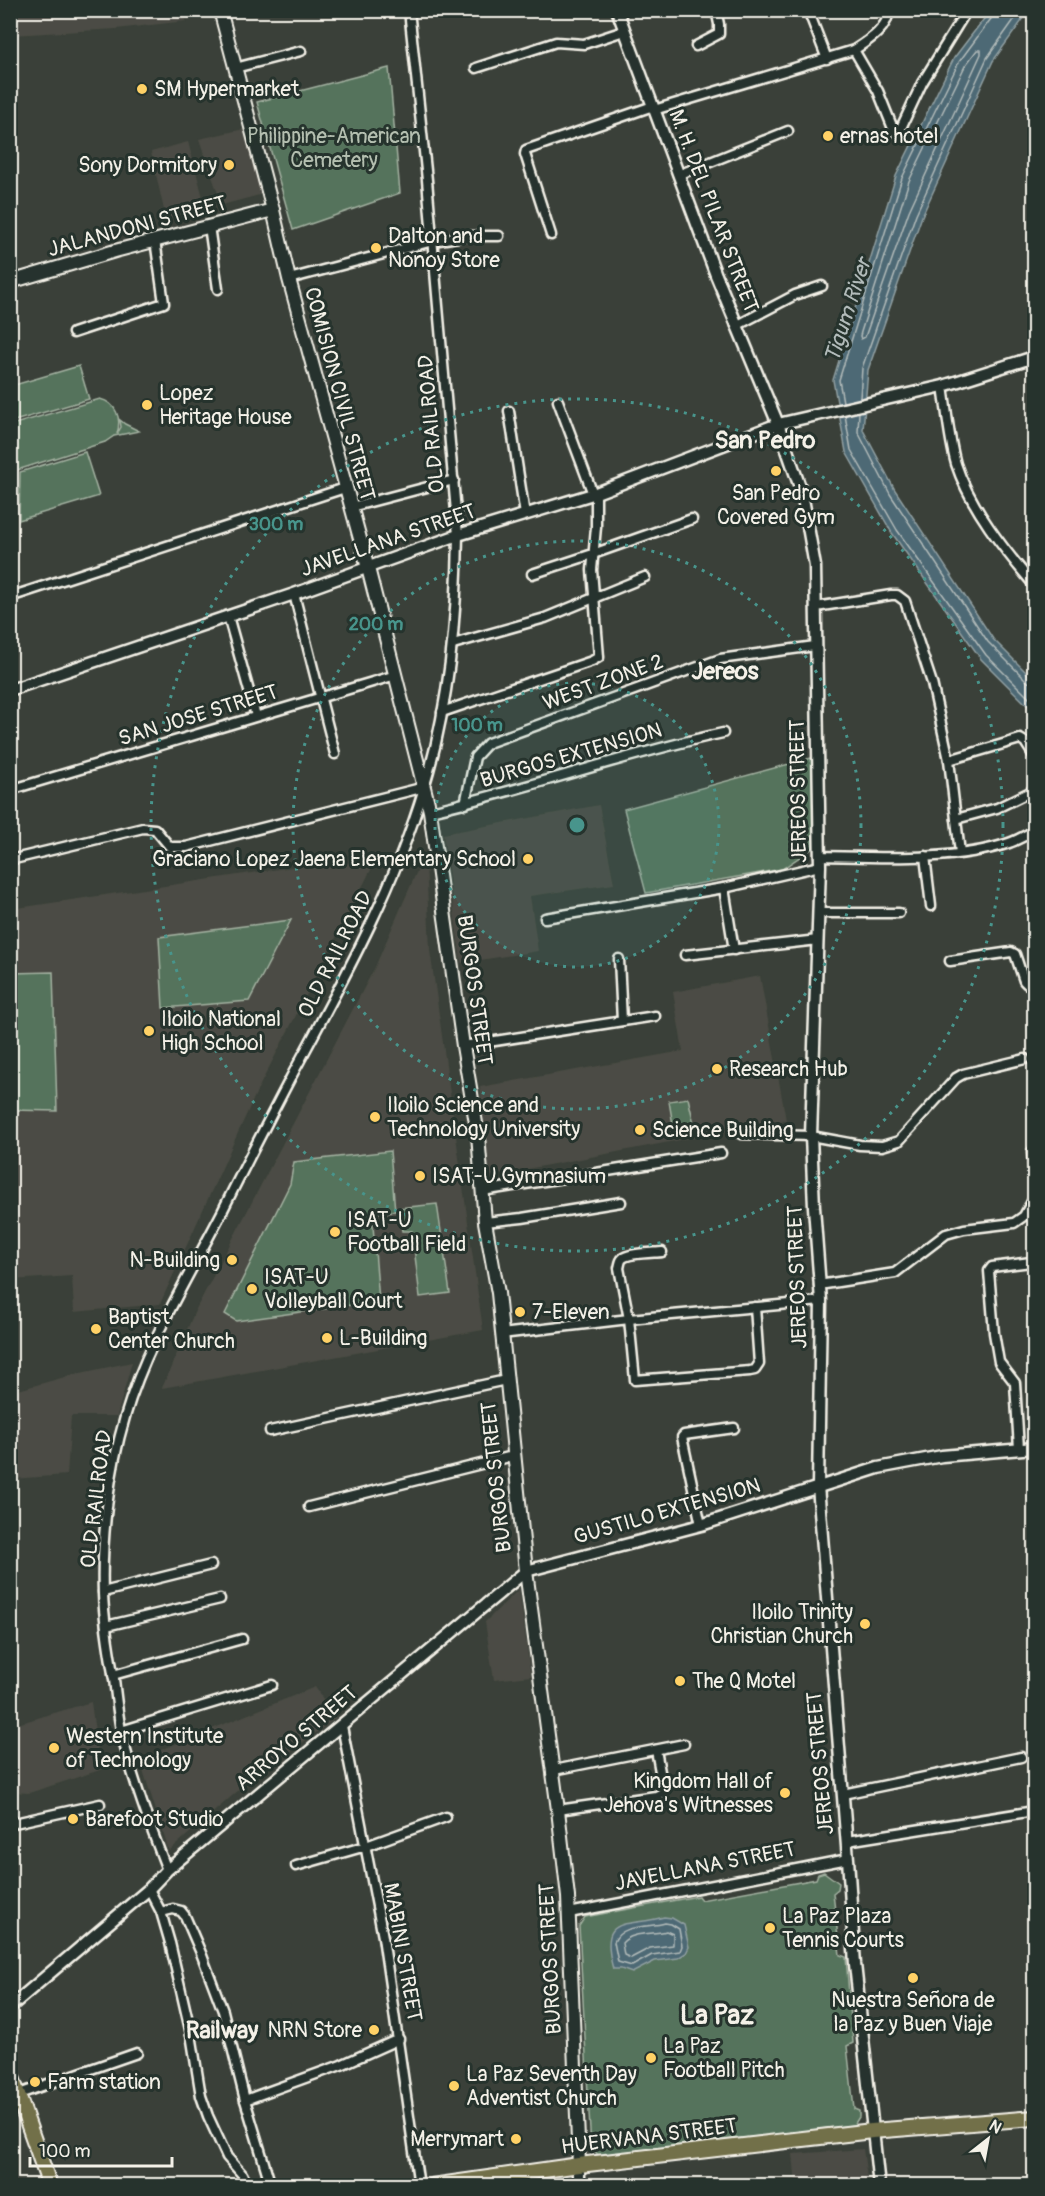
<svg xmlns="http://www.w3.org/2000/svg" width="1045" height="2196" font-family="Pangolin,sans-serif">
  <rect width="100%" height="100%" fill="#3a4039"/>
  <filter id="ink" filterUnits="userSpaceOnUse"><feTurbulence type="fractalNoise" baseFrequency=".0167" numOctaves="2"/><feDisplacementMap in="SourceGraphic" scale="12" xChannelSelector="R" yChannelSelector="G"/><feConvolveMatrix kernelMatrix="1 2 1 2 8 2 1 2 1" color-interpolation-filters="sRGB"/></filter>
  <g filter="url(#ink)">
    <g fill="#4b4c44">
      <path d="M 11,10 L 183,11 L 186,21 L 116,29 L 11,35 Z"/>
      <path d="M 244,129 L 263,194 L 222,205 L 199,139 Z"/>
      <path d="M 188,142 L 207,212 L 166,219 L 151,152 Z"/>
      <path d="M 599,805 L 614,884 L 530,896 L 538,951 L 461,963 L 443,834 Z"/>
      <path d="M 379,854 L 258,1089 L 160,1304 L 74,1312 L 72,1276 L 11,1280 L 11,909 Z"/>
      <path d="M 421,862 L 426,862 L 430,950 L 483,1330 L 162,1388 L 195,1311 L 375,967 Z"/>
      <path d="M 760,976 L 786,1120 L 490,1176 L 480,1087 L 683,1051 L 673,992 Z"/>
      <path d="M 132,1362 L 117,1416 L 71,1416 L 67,1475 L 11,1479 L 11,1392 L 76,1374 Z"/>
      <path d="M 519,1589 L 531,1676 L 494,1680 L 485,1622 Z"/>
      <path d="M 315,1687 L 336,1718 L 240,1789 L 169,1851 L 142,1767 L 141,1758 Z"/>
      <path d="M 91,1702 L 100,1770 L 29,1793 L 11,1792 L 11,1726 Z"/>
      <path d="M 863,2149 L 868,2185 L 796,2185 L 793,2154 Z"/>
    </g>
    <g fill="#55735b" stroke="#a4b2a2" stroke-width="1.5">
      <path d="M 389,68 L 400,193 L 293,230 L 257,102 Z"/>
      <path d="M 79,366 L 89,399 L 11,422 L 11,386 Z"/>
      <path d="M 100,399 C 116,403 122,418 117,434 L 121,427 L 120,420 L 125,424 L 139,431 L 114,436 L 105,442 L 11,472 L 11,425 Z"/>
      <path d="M 85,452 L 99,496 L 19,520 L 20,472 Z"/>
      <path d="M 815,757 L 820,843 L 782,869 L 646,893 L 624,809 Z"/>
      <path d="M 291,920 L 249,1001 L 163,1008 L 159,937 Z"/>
      <path d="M 53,972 L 57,1111 L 11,1110 L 11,973 Z"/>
      <path d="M 688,1098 L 696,1132 L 675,1137 L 669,1101 Z"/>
      <path d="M 390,1151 L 395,1211 L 372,1213 L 379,1301 L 236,1321 L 225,1314 L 290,1184 L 294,1162 Z"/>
      <path d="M 437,1204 L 450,1293 L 420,1297 L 412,1231 L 402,1231 L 399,1208 Z"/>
      <path d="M 824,1872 L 839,1883 L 838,1889 L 833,1893 L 840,1955 L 846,1957 L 853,2043 L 847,2046 L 854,2109 L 859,2111 L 859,2117 L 854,2125 L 599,2155 L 591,2149 L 579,1926 L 585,1917 L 698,1896 L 701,1900 L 816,1879 L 818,1874 Z"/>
    </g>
    <g fill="#4e6974" stroke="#909fa2" stroke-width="1.5">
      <path d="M 990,11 L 1029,11 L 993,61 L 922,216 L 868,370 L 863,430 L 895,490 L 993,639 L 1034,680 L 1034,712 L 981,659 L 892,533 L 846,452 L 833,380 L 896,176 L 954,58 Z"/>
      <path d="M 664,1917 L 672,1918 L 684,1925 L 689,1947 L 686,1953 L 678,1958 L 655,1961 L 632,1973 L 621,1969 L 613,1969 C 598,1913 626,1928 664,1917 Z"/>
    </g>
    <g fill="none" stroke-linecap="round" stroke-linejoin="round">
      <g stroke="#b2bbba" stroke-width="1.5">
        <path d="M 977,50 L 981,50 L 981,54 L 909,211 L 865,337 L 861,339 L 860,336 L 861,332 L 909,181 L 965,66 Z"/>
        <path d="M 860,398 L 862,368 L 916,214 L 987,58 L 1021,10"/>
        <path d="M 843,402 L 839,380 L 902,178 L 959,62 L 993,16 L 994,10"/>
        <path d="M 859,412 L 858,432 L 890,494 L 988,642 L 1028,682 L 1034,684"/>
        <path d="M 845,415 L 851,450 L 897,530 L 986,655 L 1034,703"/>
        <path d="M 665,1923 L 671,1924 L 679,1929 L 682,1946 L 680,1951 L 652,1955 L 632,1966 L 618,1962 L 614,1942 C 622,1923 649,1928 665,1923 Z"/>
        <path d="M 666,1931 L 673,1934 L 673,1945 L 650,1948 L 631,1958 L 624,1955 L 622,1943 C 632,1931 652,1935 666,1931 Z"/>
      </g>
      <defs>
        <g id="minor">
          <path d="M 808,10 L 827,59"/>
          <path d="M 696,46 L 719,34 L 719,24 L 716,10"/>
          <path d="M 854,50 L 878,91 L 894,131 L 897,132 L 900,130 L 922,83 L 967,10"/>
          <path d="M 235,68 L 301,51"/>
          <path d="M 476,68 L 556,42 L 584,44 L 624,31"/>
          <path d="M 654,110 L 854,50 C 868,41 888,29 889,10"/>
          <path d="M 678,175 L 788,131"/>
          <path d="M 209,226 L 218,289"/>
          <path d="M 551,235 L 525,154 L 526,150 L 653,106"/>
          <path d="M 289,279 L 433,241 L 464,236 L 499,236"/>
          <path d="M 736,326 L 795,295 L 822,286"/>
          <path d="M 73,333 L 164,303 L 155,240"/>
          <path d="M 943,386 C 947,412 949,439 956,464 C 970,507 1005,551 1034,585"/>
          <path d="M 558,401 L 593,494"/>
          <path d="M 509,411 L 525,515"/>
          <path d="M 351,507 L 454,480"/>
          <path d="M 532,574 L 593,554 L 692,519"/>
          <path d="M 294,594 L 335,754"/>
          <path d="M 10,597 L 345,488"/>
          <path d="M 816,607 L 891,595 L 897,595 L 905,601 L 932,683 L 949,760 L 960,853"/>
          <path d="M 228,616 L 256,716"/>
          <path d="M 453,644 L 545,618 L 645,577"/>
          <path d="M 442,712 L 592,661 L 599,657 L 592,570 L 596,527 L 596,493"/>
          <path d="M 949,760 L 1020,739 L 1025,742 L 1034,756"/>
          <path d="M 10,790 L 396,675"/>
          <path d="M 465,804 L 475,757 L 488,743 L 720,659 L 815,646"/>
          <path d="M 430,811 C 529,789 624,754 723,733"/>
          <path d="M 956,819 L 997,808 L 1034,790"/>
          <path d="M 819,856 C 877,857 954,862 1009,843 C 1018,840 1026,835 1034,831"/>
          <path d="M 925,856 L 931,906"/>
          <path d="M 10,860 L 143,828 L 155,829 L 170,847 L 186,847 L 425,787"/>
          <path d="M 724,888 L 734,950"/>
          <path d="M 819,913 L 899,913"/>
          <path d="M 545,918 L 724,888 L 820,866"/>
          <path d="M 685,955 L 818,940"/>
          <path d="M 619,959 L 622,1021"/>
          <path d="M 950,961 L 1011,952 L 1015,954 L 1024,981 L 1027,984 L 1034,983"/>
          <path d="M 463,1046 L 655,1016"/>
          <path d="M 741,1134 L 811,1136 L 860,1145 L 882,1146 L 899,1141 L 956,1078 L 963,1074 L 1025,1059"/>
          <path d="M 1034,1149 L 1032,1152 L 1034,1181"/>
          <path d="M 482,1191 L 721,1153"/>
          <path d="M 485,1222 L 522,1218 L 621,1202"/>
          <path d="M 662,1252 C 653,1253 627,1253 622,1259 C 620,1261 620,1265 619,1268 L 629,1319 L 821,1301"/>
          <path d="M 819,1285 L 895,1273 L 946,1234 L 964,1229 L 1014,1223 L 1024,1216 L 1034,1198"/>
          <path d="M 501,1334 L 629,1319 L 635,1380 L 750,1371 L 755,1370 L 759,1364 L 755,1307"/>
          <path d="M 270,1431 L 506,1380"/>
          <path d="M 1019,1449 L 1015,1383 L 999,1362 L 994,1333 L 989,1271 L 992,1267 L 1031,1262"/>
          <path d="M 309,1507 L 513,1456"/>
          <path d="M 701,1525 L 682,1437 L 684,1435 L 734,1428"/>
          <path d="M 103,1592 L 211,1565"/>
          <path d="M 106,1626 L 220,1599"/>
          <path d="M 113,1675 L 242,1639"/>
          <path d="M 342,1726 L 383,1937 L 419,2186"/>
          <path d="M 121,1731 L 272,1685"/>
          <path d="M 554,1770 L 684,1744"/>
          <path d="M 843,1794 L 1021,1757"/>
          <path d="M 558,1810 L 656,1796 L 662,1793 L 663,1788 L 656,1750"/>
          <path d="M 10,1824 L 100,1804"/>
          <path d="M 847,1841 L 1034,1811"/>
          <path d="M 296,1866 L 366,1846 L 446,1817"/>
          <path d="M 167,1870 C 150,1826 133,1781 122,1735 C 118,1716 116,1697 114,1679 C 109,1651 104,1622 103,1594 C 101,1538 109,1471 125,1417 C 146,1345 188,1278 222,1212 C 244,1167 267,1123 290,1079 C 341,984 393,892 424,788 C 449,707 457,620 458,535 L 427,180 L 409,10"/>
          <path d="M 149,1889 L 161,1912 L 170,1943 L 191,2034 L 201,2096 L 208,2116 L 227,2157 L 242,2174 L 248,2186"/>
          <path d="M 161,1912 L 173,1909 L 181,1911 L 185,1916 L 201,1953 L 223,2011 L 245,2100 L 271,2186"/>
          <path d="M 569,1913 L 848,1859"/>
          <path d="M 191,2034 L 225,2027"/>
          <path d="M 19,2094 L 137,2053"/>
          <path d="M 245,2100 L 341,2065 L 399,2039"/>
        </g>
        <g id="tertiary">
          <path d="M 617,10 L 716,275 L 778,424 L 802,493 L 815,566 L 820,866 L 811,1136 L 814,1207 L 821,1301 L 818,1486 L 848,1859 L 855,1964 L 879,2186"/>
          <path d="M 10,690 L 294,594 L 458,535 L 596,493 L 778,424 L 943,386 L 1034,357"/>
          <path d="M 10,2007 L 149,1889 L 167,1870 L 526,1571 L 701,1525 L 878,1468 L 942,1456 L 1034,1448"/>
          <path d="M 579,2165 L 579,2186"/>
        </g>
        <g id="secondary">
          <path d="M 220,10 L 273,210 L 289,279 L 368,568 L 430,811 L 463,1046 L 478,1135 L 485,1222 L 498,1293 L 526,1571 L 558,1810 L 568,1897 L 579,2165"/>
          <path d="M 10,282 L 115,251 L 273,210"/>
        </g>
        <g id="primary">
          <path d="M 10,2072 L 50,2186"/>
          <path d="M 432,2186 L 579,2165 L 872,2131 L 1034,2118"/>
        </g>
      </defs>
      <use href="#minor" stroke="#f4f1e8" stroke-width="13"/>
      <use href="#tertiary" stroke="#f4f1e8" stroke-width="15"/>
      <use href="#secondary" stroke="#f4f1e8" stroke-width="16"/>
      <use href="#primary" stroke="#f4f1e8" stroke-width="18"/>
      <use href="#minor" stroke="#26332d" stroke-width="8"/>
      <use href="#tertiary" stroke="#26332d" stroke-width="10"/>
      <use href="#secondary" stroke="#26332d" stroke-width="12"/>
      <use href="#primary" stroke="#726f4a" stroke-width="14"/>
    </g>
  </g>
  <circle cx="577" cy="825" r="142" fill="#48958c" fill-opacity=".12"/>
  <g fill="none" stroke="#48958c" stroke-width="3" stroke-dasharray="3 6">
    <circle cx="577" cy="825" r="142"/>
    <circle cx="577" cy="825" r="284"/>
    <circle cx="577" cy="825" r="426"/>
  </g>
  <g fill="#ffd166" stroke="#26332d" stroke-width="2">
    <circle cx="142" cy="89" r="6"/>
    <circle cx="828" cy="136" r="6"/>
    <circle cx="229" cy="165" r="6"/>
    <circle cx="376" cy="248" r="6"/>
    <circle cx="147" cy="405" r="6"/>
    <circle cx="776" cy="471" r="6"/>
    <circle cx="528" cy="859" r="6"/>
    <circle cx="149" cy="1031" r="6"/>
    <circle cx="717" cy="1069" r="6"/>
    <circle cx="375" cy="1117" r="6"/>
    <circle cx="640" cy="1130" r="6"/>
    <circle cx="420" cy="1176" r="6"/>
    <circle cx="335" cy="1232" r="6"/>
    <circle cx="232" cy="1260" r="6"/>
    <circle cx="252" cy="1289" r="6"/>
    <circle cx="520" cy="1312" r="6"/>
    <circle cx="96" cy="1329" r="6"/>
    <circle cx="327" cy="1338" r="6"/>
    <circle cx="865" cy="1624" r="6"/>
    <circle cx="680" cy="1681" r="6"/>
    <circle cx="54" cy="1748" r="6"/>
    <circle cx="785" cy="1793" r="6"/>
    <circle cx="73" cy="1819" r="6"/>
    <circle cx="770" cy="1928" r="6"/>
    <circle cx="913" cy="1978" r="6"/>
    <circle cx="374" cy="2030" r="6"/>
    <circle cx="651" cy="2058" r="6"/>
    <circle cx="35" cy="2082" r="6"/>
    <circle cx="454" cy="2086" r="6"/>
    <circle cx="516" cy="2139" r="6"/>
  </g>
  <g text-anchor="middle" stroke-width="6" stroke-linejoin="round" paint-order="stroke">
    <g font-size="21" fill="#f4f1e8" stroke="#26332d" text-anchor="start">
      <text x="154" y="96">SM Hypermarket</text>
      <text x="840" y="143">ernas hotel</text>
      <text x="217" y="172" text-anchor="end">Sony Dormitory</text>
      <text x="388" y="243">Dalton and<tspan x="388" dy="24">Nonoy Store</tspan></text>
      <text x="159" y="400">Lopez<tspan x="159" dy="24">Heritage House</tspan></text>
      <text x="776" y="500" text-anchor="middle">San Pedro<tspan x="776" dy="24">Covered Gym</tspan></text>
      <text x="516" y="866" text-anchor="end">Graciano Lopez Jaena Elementary School</text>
      <text x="161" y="1026">Iloilo National<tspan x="161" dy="24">High School</tspan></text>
      <text x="729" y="1076">Research Hub</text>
      <text x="387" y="1112">Iloilo Science and<tspan x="387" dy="24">Technology University</tspan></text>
      <text x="652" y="1137">Science Building</text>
      <text x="432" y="1183">ISAT-U Gymnasium</text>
      <text x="347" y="1227">ISAT-U<tspan x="347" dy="24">Football Field</tspan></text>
      <text x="220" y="1267" text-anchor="end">N-Building</text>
      <text x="264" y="1284">ISAT-U<tspan x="264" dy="24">Volleyball Court</tspan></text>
      <text x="532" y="1319">7-Eleven</text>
      <text x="108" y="1324">Baptist<tspan x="108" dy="24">Center Church</tspan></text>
      <text x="339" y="1345">L-Building</text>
      <text x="853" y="1619" text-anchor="end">Iloilo Trinity<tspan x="853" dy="24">Christian Church</tspan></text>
      <text x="692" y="1688">The Q Motel</text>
      <text x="66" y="1743">Western Institute<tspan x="66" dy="24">of Technology</tspan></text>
      <text x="773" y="1788" text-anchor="end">Kingdom Hall of<tspan x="773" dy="24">Jehova's Witnesses</tspan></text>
      <text x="85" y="1826">Barefoot Studio</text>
      <text x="782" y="1923">La Paz Plaza<tspan x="782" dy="24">Tennis Courts</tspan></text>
      <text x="913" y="2007" text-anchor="middle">Nuestra Señora de<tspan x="913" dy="24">la Paz y Buen Viaje</tspan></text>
      <text x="362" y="2037" text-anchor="end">NRN Store</text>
      <text x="663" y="2053">La Paz<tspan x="663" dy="24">Football Pitch</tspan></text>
      <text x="466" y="2081">La Paz Seventh Day<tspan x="466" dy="24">Adventist Church</tspan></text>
      <text x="47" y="2089">Farm station</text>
      <text x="504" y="2146" text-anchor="end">Merrymart</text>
    </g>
    <g font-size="21" fill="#b4bfb0" stroke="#26332d">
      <text x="334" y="143">Philippine-American<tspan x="334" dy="24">Cemetery</tspan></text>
    </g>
    <g font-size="21" fill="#f4f1e8" stroke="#26332d">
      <text transform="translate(714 211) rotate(69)" y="7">M. H. DEL PILAR STREET</text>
      <text transform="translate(137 226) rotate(-15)" y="7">JALANDONI STREET</text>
      <text transform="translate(340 394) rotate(75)" y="7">COMISION CIVIL STREET</text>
      <text transform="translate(431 424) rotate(-95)" y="7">OLD RAILROAD</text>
      <text transform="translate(388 540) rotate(-19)" y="7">JAVELLANA STREET</text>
      <text transform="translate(603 682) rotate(-20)" y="7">WEST ZONE 2</text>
      <text transform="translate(198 715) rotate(-17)" y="7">SAN JOSE STREET</text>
      <text transform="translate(571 755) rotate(-16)" y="7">BURGOS EXTENSION</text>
      <text transform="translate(798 791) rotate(-91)" y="7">JEREOS STREET</text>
      <text transform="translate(335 954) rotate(-63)" y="7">OLD RAILROAD</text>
      <text transform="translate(475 990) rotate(82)" y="7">BURGOS STREET</text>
      <text transform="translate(797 1277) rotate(-92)" y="7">JEREOS STREET</text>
      <text transform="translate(496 1477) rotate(-96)" y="7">BURGOS STREET</text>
      <text transform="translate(96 1499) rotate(-83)" y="7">OLD RAILROAD</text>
      <text transform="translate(667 1511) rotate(-16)" y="7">GUSTILO EXTENSION</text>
      <text transform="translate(296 1738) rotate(-40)" y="7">ARROYO STREET</text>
      <text transform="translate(820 1763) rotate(-95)" y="7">JEREOS STREET</text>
      <text transform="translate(705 1866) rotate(-11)" y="7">JAVELLANA STREET</text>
      <text transform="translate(403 1952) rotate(80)" y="7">MABINI STREET</text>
      <text transform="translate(550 1959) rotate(-93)" y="7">BURGOS STREET</text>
      <text transform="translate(649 2136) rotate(-7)" y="7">HUERVANA STREET</text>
    </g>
    <g font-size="22" font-style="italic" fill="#b2bbba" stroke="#26332d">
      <text transform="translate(847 310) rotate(-72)" y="8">Tigum River</text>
    </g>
    <g font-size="24" font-weight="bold" fill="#f4f1e8" stroke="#26332d">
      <text x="765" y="448">San Pedro</text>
      <text x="725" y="679">Jereos</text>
      <text x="222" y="2038">Railway</text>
    </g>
    <g font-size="27" font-weight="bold" fill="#f4f1e8" stroke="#26332d">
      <text x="717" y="2024">La Paz</text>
    </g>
  </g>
  <circle cx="577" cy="825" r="9" fill="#48958c" stroke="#26332d" stroke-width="3"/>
  <g font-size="18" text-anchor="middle" font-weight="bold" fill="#48958c" stroke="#26332d" stroke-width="6" stroke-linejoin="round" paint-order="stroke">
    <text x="276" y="530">300 m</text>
    <text x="376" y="630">200 m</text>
    <text x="477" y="731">100 m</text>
  </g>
  <rect width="1045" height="2196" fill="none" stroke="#26332d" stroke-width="36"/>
  <rect x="18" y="18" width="1009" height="2160" fill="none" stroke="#f4f1e8" stroke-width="2" filter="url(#ink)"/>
  <g transform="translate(988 2139) rotate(31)" stroke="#26332d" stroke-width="4.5" paint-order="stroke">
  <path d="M0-4.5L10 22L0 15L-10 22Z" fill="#f4f1e8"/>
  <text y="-9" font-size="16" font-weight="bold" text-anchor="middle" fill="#f4f1e8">N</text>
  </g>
  <path d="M30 2157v9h142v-9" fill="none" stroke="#f4f1e8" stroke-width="3"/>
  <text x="39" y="2157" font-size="18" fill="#f4f1e8" stroke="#26332d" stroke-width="4.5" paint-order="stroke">100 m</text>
</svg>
